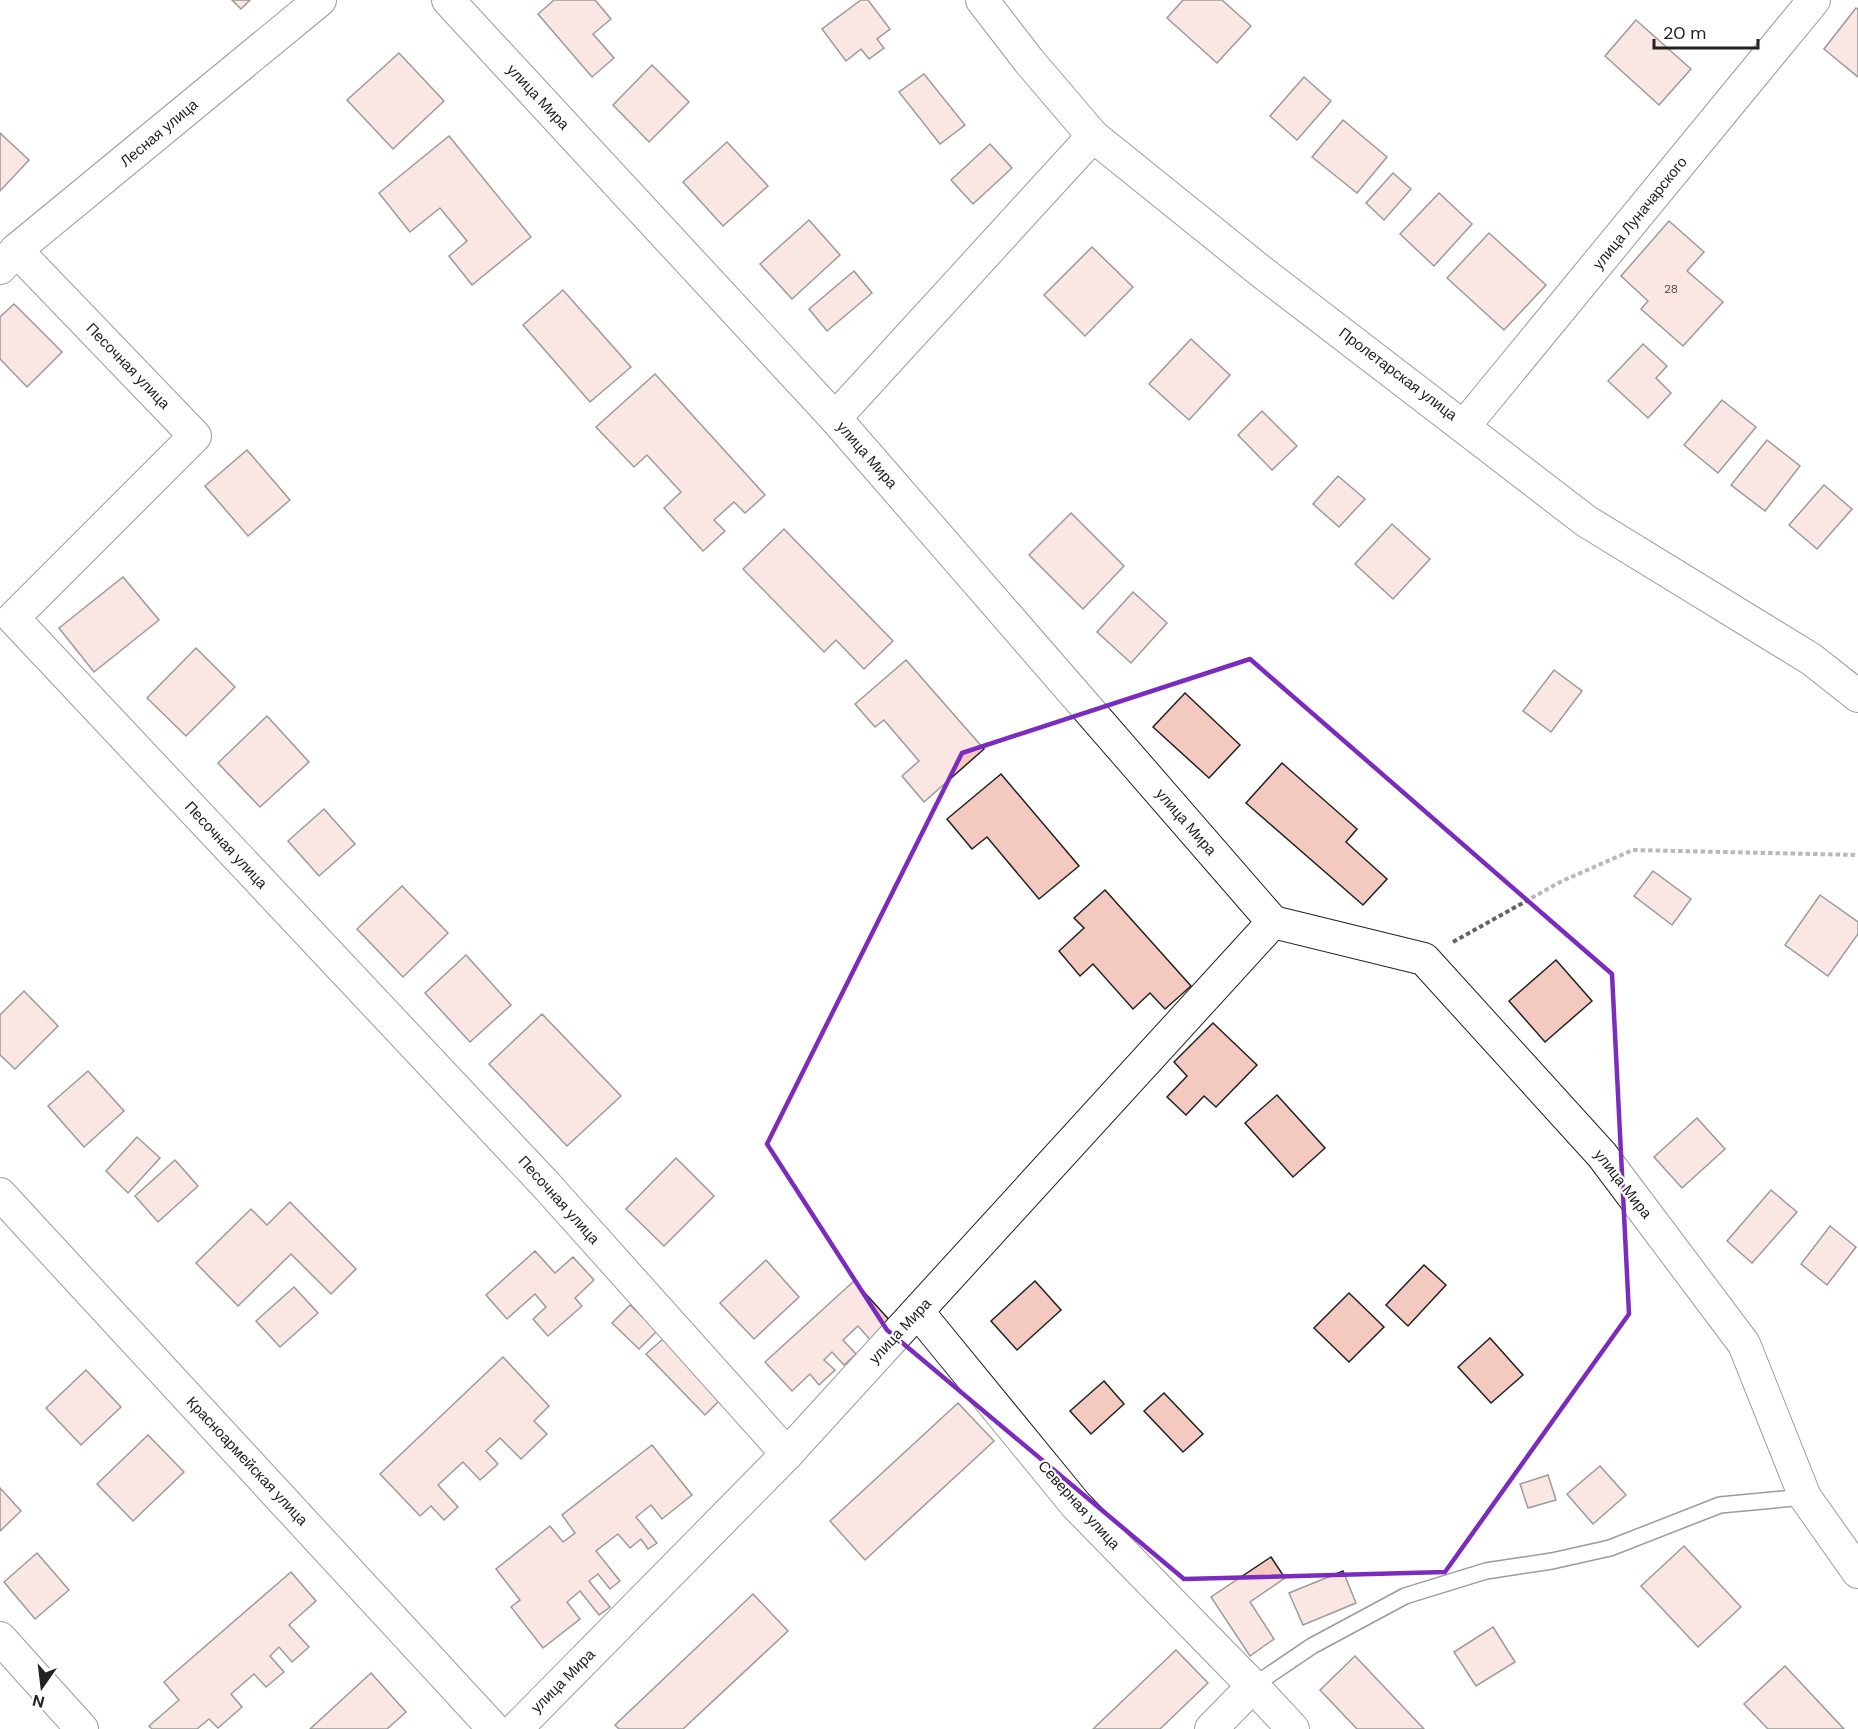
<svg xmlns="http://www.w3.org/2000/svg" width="1858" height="1729" font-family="'DM Sans',sans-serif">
  <rect width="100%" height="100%" fill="#fff"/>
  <g fill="#f3c9c0" stroke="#222" stroke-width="1.5">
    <path d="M 232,0 L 250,0 L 241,9 Z"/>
    <path d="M 554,0 L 595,0 L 611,19 L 593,34 L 614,58 L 592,77 L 538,14 Z"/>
    <path d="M 861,0 L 868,0 L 890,29 L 877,39 L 884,48 L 869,59 L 861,49 L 846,61 L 822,29 Z"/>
    <path d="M 1183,0 L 1222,0 L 1251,26 L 1217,63 L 1167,18 Z"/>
    <path d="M 1856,8 L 1858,9 L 1858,77 L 1824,49 Z"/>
    <path d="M 1636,20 L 1691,69 L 1659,105 L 1605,56 Z"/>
    <path d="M 399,53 L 444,101 L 393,149 L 347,100 Z"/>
    <path d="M 652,65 L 689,102 L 649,142 L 613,105 Z"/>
    <path d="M 924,74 L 965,125 L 940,144 L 899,92 Z"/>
    <path d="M 1304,77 L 1331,101 L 1297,140 L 1270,116 Z"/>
    <path d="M 1343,120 L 1387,157 L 1357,193 L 1312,157 Z"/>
    <path d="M 0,133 L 29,160 L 0,191 Z"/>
    <path d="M 449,136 L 531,237 L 472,285 L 449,256 L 467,241 L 440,208 L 410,232 L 379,193 Z"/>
    <path d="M 727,142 L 768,186 L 723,226 L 683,182 Z"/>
    <path d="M 990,144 L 1012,168 L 973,204 L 951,180 Z"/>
    <path d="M 1393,173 L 1411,189 L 1384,220 L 1366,203 Z"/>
    <path d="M 1439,193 L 1472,224 L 1434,266 L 1400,234 Z"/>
    <path d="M 809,220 L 840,255 L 792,299 L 760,264 Z"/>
    <path d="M 1669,221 L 1704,252 L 1687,271 L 1723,302 L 1683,346 L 1641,309 L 1648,301 L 1621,276 Z"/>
    <path d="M 1489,233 L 1546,285 L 1504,330 L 1447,278 Z"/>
    <path d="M 1092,247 L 1133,287 L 1085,336 L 1044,295 Z"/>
    <path d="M 854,271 L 872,293 L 827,331 L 809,309 Z"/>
    <path d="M 563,290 L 631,367 L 590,402 L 523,325 Z"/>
    <path d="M 14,304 L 62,352 L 27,387 L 0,359 L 0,317 Z"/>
    <path d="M 1191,339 L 1230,375 L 1189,420 L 1149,384 Z"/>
    <path d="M 1643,344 L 1667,366 L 1656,378 L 1671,393 L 1648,418 L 1608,381 Z"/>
    <path d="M 655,374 L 765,495 L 745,513 L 734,502 L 714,520 L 725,531 L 703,551 L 664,508 L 681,492 L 647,455 L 634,467 L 596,427 Z"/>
    <path d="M 1722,400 L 1756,427 L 1718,473 L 1684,445 Z"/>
    <path d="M 1262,411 L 1297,446 L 1272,470 L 1238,435 Z"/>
    <path d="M 1767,440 L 1800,466 L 1765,511 L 1731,485 Z"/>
    <path d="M 247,450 L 290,500 L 248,536 L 205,486 Z"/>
    <path d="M 1338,476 L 1365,499 L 1339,527 L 1313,504 Z"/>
    <path d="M 1824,485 L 1852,509 L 1817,549 L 1789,525 Z"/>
    <path d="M 1071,513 L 1124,566 L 1083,609 L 1029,555 Z"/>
    <path d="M 1392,524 L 1430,559 L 1393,599 L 1355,564 Z"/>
    <path d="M 784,529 L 893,641 L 864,669 L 836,640 L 824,652 L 743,569 Z"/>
    <path d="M 123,577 L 159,620 L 94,672 L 59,628 Z"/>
    <path d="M 1133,592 L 1167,623 L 1131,663 L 1097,632 Z"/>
    <path d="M 196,648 L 235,687 L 186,736 L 147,698 Z"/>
    <path d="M 906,660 L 984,749 L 924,802 L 902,776 L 919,761 L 884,720 L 875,727 L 855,704 Z"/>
    <path d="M 1554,670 L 1582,691 L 1551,732 L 1523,711 Z"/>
    <path d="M 1185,693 L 1240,745 L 1209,778 L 1153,727 Z"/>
    <path d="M 267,716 L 309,762 L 260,807 L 218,763 Z"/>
    <path d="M 1282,763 L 1357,829 L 1346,842 L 1387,879 L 1363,905 L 1246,803 Z"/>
    <path d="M 1001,774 L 1079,866 L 1039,899 L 987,837 L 972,849 L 947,819 Z"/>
    <path d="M 324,809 L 355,844 L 319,876 L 288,841 Z"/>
    <path d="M 1653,871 L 1691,899 L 1672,925 L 1634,896 Z"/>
    <path d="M 402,886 L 448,933 L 403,977 L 357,929 Z"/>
    <path d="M 1105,890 L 1191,986 L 1165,1009 L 1150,993 L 1133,1009 L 1093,964 L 1080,976 L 1059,951 L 1084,928 L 1074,918 Z"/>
    <path d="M 1820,895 L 1858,922 L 1858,934 L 1828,976 L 1785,945 Z"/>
    <path d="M 466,955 L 511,1005 L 470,1042 L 425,993 Z"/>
    <path d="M 1556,960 L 1592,1001 L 1545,1042 L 1509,1001 Z"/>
    <path d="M 24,991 L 58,1026 L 15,1069 L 0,1055 L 0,1015 Z"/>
    <path d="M 542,1014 L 621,1096 L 567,1146 L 489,1064 Z"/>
    <path d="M 1213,1023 L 1257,1065 L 1216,1107 L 1204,1096 L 1186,1115 L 1167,1097 L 1187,1076 L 1174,1062 Z"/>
    <path d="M 88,1071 L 124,1111 L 84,1147 L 48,1106 Z"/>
    <path d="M 1277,1095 L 1325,1148 L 1293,1177 L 1245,1123 Z"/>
    <path d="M 1697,1118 L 1725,1149 L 1682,1188 L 1654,1157 Z"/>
    <path d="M 137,1137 L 160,1158 L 128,1193 L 106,1171 Z"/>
    <path d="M 676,1158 L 714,1196 L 664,1246 L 626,1209 Z"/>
    <path d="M 175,1160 L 198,1186 L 158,1222 L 135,1196 Z"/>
    <path d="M 1771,1190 L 1797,1212 L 1752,1263 L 1727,1241 Z"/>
    <path d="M 290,1202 L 356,1269 L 331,1294 L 291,1254 L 238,1306 L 196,1263 L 251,1209 L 267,1225 Z"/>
    <path d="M 1830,1226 L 1856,1247 L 1827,1285 L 1801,1264 Z"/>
    <path d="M 535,1251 L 555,1273 L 573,1257 L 594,1280 L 575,1298 L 582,1306 L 548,1336 L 533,1319 L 546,1307 L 535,1294 L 507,1319 L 486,1295 Z"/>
    <path d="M 766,1260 L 799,1297 L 754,1339 L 720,1303 Z"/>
    <path d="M 1424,1265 L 1446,1285 L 1408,1326 L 1386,1305 Z"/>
    <path d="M 854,1281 L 893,1324 L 873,1343 L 858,1326 L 843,1340 L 856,1354 L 844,1365 L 832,1352 L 824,1360 L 835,1370 L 819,1385 L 810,1374 L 792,1391 L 765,1362 Z"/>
    <path d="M 1035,1281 L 1061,1310 L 1017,1350 L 991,1321 Z"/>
    <path d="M 294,1287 L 318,1313 L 280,1347 L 256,1321 Z"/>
    <path d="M 1349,1293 L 1384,1327 L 1349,1362 L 1314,1328 Z"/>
    <path d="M 630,1305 L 657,1331 L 639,1349 L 612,1323 Z"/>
    <path d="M 664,1338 L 722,1398 L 705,1415 L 646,1354 Z"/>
    <path d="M 1490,1338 L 1523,1375 L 1491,1403 L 1458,1367 Z"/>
    <path d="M 503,1357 L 549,1406 L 534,1421 L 547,1434 L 521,1459 L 500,1438 L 486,1451 L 498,1464 L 480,1480 L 463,1462 L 438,1485 L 458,1507 L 444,1520 L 431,1506 L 420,1516 L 380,1474 Z"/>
    <path d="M 86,1370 L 121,1407 L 81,1445 L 46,1408 Z"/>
    <path d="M 1104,1381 L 1124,1404 L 1091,1434 L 1070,1411 Z"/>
    <path d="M 1164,1393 L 1203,1434 L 1183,1452 L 1144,1411 Z"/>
    <path d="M 958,1403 L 994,1441 L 865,1560 L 830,1521 Z"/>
    <path d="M 148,1435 L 184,1472 L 133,1521 L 97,1484 Z"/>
    <path d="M 652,1445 L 692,1495 L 662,1519 L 651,1505 L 636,1517 L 657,1543 L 648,1549 L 641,1539 L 630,1548 L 618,1534 L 596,1551 L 620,1581 L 610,1589 L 598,1574 L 589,1581 L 610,1607 L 599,1615 L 580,1591 L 567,1602 L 580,1619 L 543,1648 L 511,1607 L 520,1600 L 496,1569 L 550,1526 L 563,1542 L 575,1533 L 562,1515 Z"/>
    <path d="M 1600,1466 L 1626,1495 L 1593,1524 L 1567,1494 Z"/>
    <path d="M 1548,1475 L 1556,1500 L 1528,1508 L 1520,1484 Z"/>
    <path d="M 0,1488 L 21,1511 L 0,1531 Z"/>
    <path d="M 1684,1546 L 1741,1607 L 1698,1647 L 1641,1586 Z"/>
    <path d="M 37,1553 L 69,1590 L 35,1619 L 4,1582 Z"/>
    <path d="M 1271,1557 L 1285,1578 L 1250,1602 L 1274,1639 L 1250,1656 L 1211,1597 Z"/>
    <path d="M 1343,1571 L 1356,1603 L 1303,1625 L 1289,1593 Z"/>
    <path d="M 291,1572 L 316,1601 L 289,1625 L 309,1647 L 292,1662 L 279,1647 L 270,1656 L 284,1672 L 266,1687 L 254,1674 L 231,1694 L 242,1707 L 218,1728 L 209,1719 L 197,1729 L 152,1729 L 149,1726 L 179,1700 L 164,1682 Z"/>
    <path d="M 753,1594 L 788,1631 L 683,1729 L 619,1729 L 615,1725 Z"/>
    <path d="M 1493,1627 L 1515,1662 L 1476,1686 L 1454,1652 Z"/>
    <path d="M 1176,1650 L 1208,1683 L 1160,1729 L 1093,1729 Z"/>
    <path d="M 1355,1656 L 1424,1729 L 1357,1729 L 1320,1690 Z"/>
    <path d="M 1785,1666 L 1844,1729 L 1768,1729 L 1744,1704 Z"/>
    <path d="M 371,1673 L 406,1712 L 387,1729 L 310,1729 Z"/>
  </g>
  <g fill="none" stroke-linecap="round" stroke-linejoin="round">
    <defs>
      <path id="lane" d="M 1253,1686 L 1312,1646 L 1405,1596 L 1486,1571 L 1552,1561 L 1610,1548 L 1720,1505 L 1805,1497"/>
      <g id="street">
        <path d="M 448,0 L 835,418 L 1273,922 L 1424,959 L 1602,1155 L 1744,1344 L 1805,1497 L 1858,1572"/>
        <path d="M 982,0 L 1029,61 L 1093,136 L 1263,273 L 1586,521 L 1811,659 L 1858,696"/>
        <path d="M 16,250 L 195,436 L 13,618 L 547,1186 L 787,1454"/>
        <path d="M 0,268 L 16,250 L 320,0"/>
        <path d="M 835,418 L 1093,136"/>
        <path d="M 1465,425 L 1814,0"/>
        <path d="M 0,1194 L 494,1729"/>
        <path d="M 918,1312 L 1076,1505 L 1253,1686 L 1211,1729"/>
        <path d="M 0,1638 L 82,1729"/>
        <path d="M 1253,1686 L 1293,1729"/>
        <path d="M 516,1729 L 787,1454 L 1273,922"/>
      </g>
    </defs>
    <use href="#lane" stroke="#222" stroke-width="18"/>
    <use href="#street" stroke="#222" stroke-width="34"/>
    <path stroke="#646464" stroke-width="4" stroke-dasharray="4.5 3" stroke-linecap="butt" d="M 1453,942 L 1562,881 L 1633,850 L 1858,855"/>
    <use href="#lane" stroke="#fff" stroke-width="15"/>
    <use href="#street" stroke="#fff" stroke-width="32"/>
  </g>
  <path d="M0 0H1858V1729H0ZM 1250,659 L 1612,974 L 1629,1314 L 1445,1572 L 1184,1579 L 887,1330 L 767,1144 L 962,753 Z" fill="#fff" fill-opacity=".55" fill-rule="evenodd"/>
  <path fill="none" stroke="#7b2cbf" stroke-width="4.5" stroke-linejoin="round" d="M 1250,659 L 1612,974 L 1629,1314 L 1445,1572 L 1184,1579 L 887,1330 L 767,1144 L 962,753 Z"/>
  <g text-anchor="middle" stroke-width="4.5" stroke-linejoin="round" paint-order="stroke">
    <g font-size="12" fill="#564c4a">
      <text x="1671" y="293">28</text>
    </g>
    <g font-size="15" fill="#222" stroke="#fff">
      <text transform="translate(538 97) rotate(47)" y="5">улица Мира</text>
      <text transform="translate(159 133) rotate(-40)" y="5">Лесная улица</text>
      <text transform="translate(1640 213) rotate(-51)" y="5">улица Луначарского</text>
      <text transform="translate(128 366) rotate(46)" y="5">Песочная улица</text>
      <text transform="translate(1398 374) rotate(37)" y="5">Пролетарская улица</text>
      <text transform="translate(867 455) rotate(49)" y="5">улица Мира</text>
      <text transform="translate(1186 822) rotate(49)" y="5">улица Мира</text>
      <text transform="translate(226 845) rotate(47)" y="5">Песочная улица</text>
      <text transform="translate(1623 1184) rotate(52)" y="5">улица Мира</text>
      <text transform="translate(559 1200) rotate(48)" y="5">Песочная улица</text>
      <text transform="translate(900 1331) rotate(-47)" y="5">улица Мира</text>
      <text transform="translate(247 1461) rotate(47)" y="5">Красноармейская улица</text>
      <text transform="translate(1079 1505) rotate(48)" y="5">Северная улица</text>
      <text transform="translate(563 1681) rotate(-45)" y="5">улица Мира</text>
    </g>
  </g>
  <g transform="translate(42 1687) rotate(194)" stroke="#ffffff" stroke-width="4.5" paint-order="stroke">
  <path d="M0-4.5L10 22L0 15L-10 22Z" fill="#222222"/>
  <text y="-9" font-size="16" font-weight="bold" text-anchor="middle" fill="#222222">N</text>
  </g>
  <path d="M1654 39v9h104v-9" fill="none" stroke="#222222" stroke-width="3"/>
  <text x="1663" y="39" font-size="18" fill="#222222" stroke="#ffffff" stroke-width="4.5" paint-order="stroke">20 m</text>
</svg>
